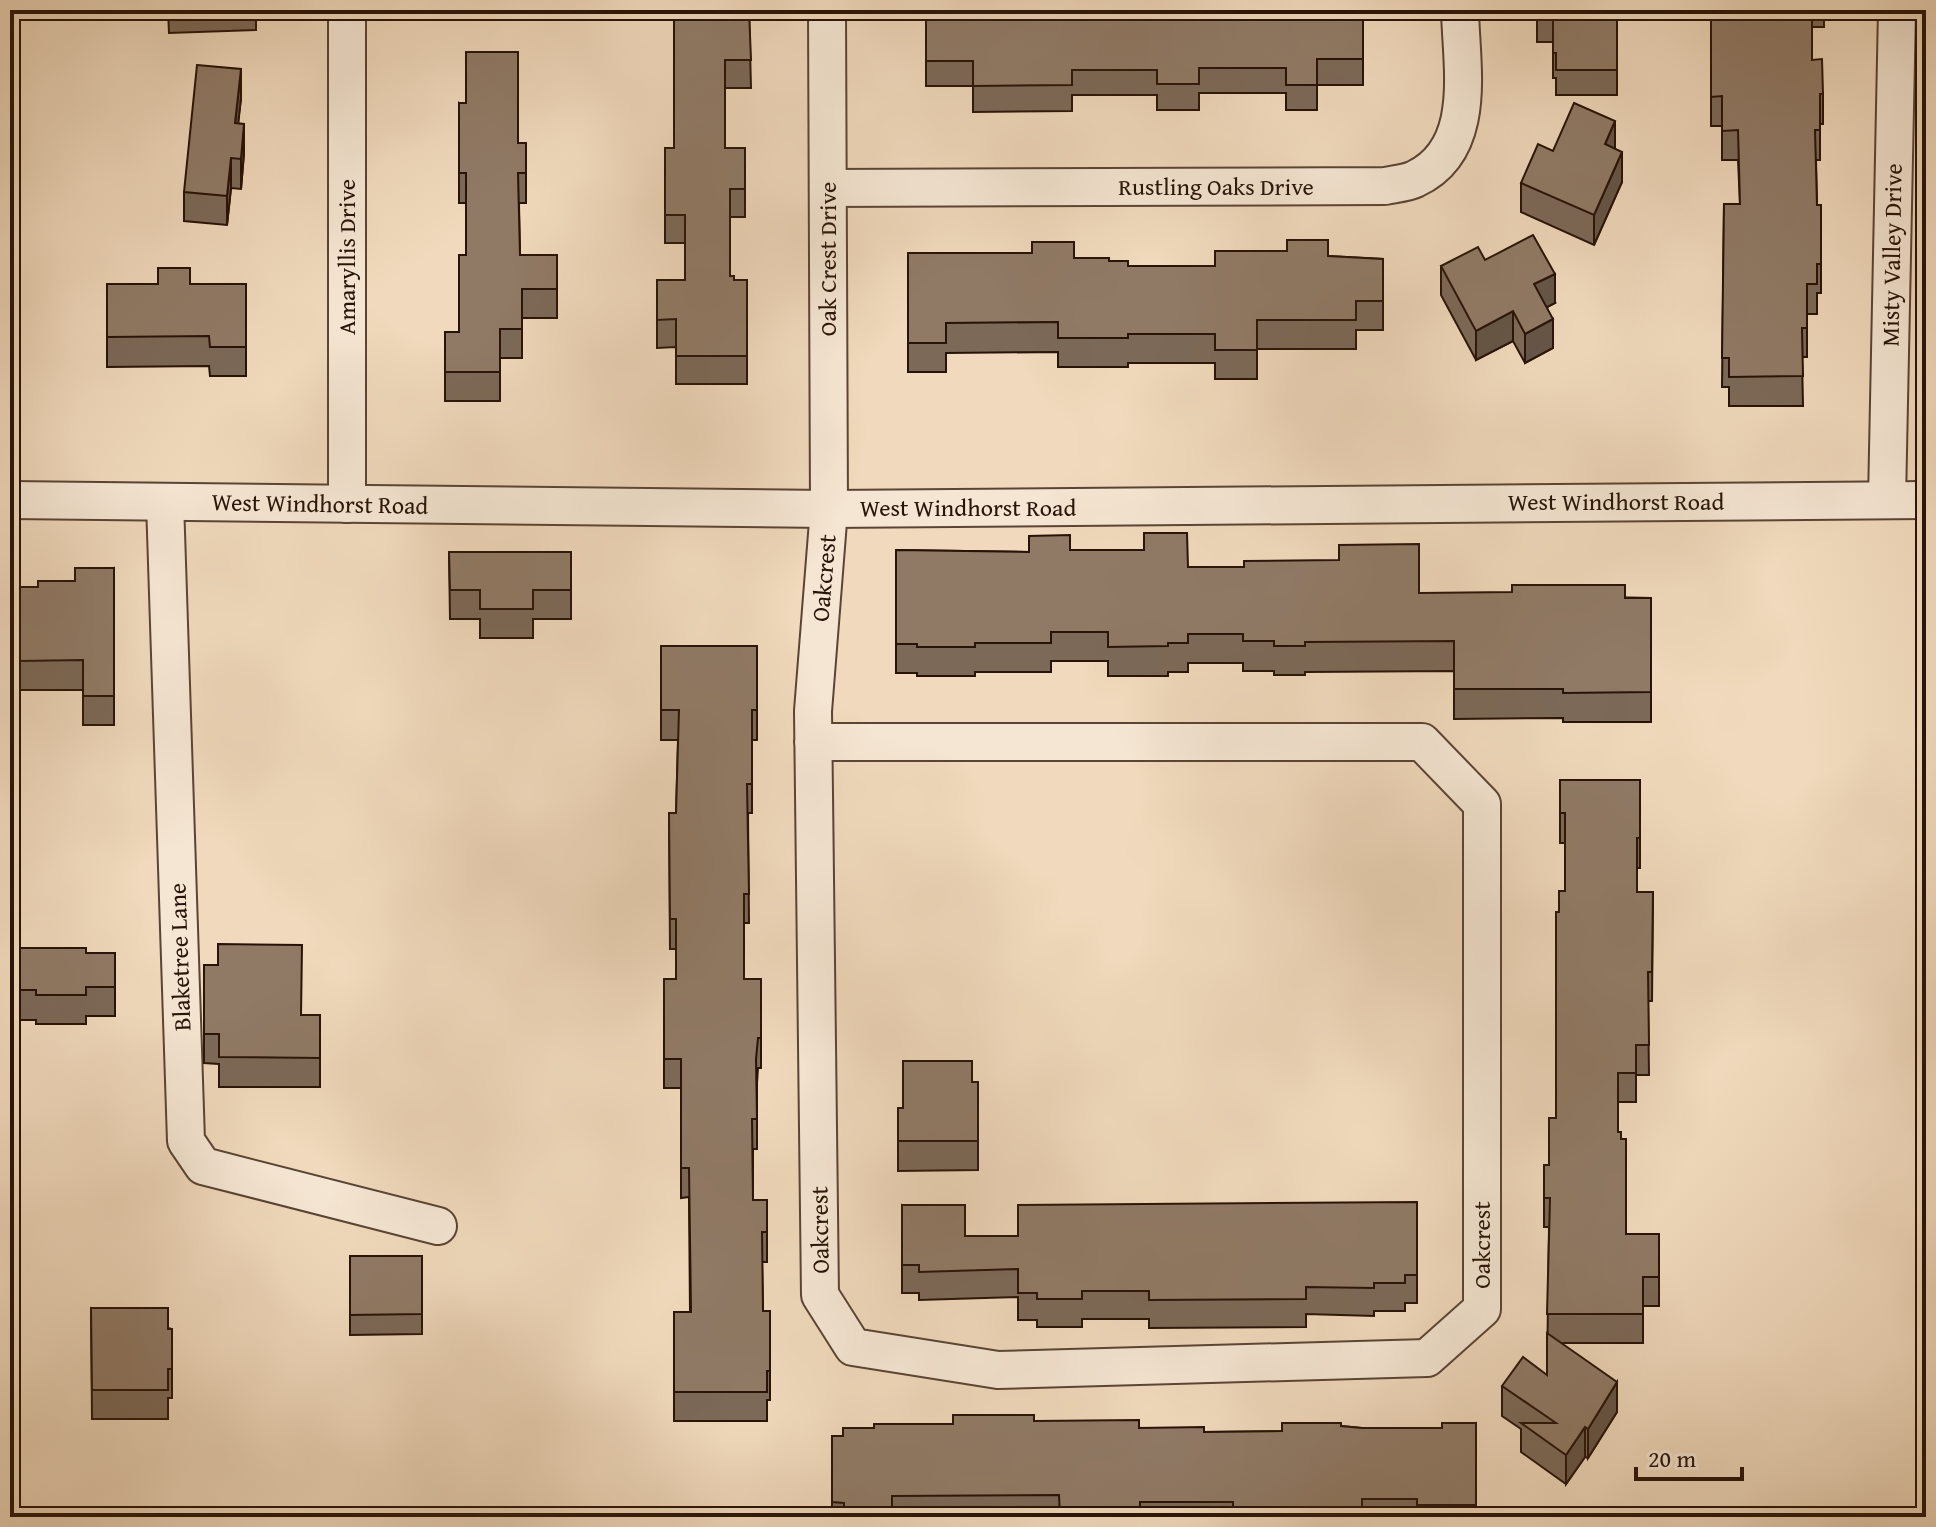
<svg xmlns="http://www.w3.org/2000/svg" width="1936" height="1527" font-family="'Gentium Book Plus',serif">
  <rect width="100%" height="100%" fill="#f0d9bc"/>
  <filter id="stains"><feTurbulence type="fractalNoise" baseFrequency=".0025" numOctaves="4"/><feColorMatrix values="0 0 0 0 .2 0 0 0 0 .09 0 0 0 0 .02 0 0 0 .5 -.17"/></filter>
  <radialGradient id="worn" r=".72"><stop offset=".6" stop-color="#630" stop-opacity="0"/><stop offset="1" stop-color="#630" stop-opacity=".3"/></radialGradient>
  <g fill="none" stroke-linecap="round" stroke-linejoin="round">
    <defs>
      <g id="minor">
        <path d="M 347,10 L 347,504"/>
        <path d="M 828,188 L 1385,186 C 1395,184 1407,183 1415,179 C 1479,149 1461,66 1460,10"/>
        <path d="M 10,500 L 829,509 L 1926,500"/>
        <path d="M 1887,500 L 1897,10"/>
        <path d="M 165,502 L 186,1141 L 203,1166 L 438,1226"/>
        <path d="M 813,742 L 1422,742 L 1482,804 L 1482,1309 L 1427,1358 L 998,1370 L 853,1347 L 820,1295 L 813,711 L 829,509 L 827,10"/>
      </g>
    </defs>
    <use href="#minor" stroke="#5a4435" stroke-width="40"/>
    <use href="#minor" stroke="#f5e6d3" stroke-width="36"/>
  </g>
  <g fill="#7c6958" stroke="#281308" stroke-width="2">
    <path d="M 168,10 L 256,10 L 256,30 L 169,33 Z"/>
    <path d="M 667,10 L 749,10 L 751,88 L 725,88 L 725,148 L 745,148 L 745,217 L 730,217 L 730,276 L 734,280 L 747,280 L 747,384 L 676,384 L 676,347 L 657,348 L 657,280 L 685,280 L 685,243 L 665,243 L 665,148 L 674,148 L 674,17 L 668,17 Z"/>
    <path d="M 926,10 L 1363,10 L 1363,85 L 1317,85 L 1317,110 L 1286,110 L 1286,93 L 1199,93 L 1199,110 L 1157,110 L 1157,95 L 1072,95 L 1072,111 L 973,112 L 973,86 L 926,86 Z"/>
    <path d="M 1537,10 L 1617,10 L 1617,95 L 1556,95 L 1556,78 L 1553,78 L 1553,42 L 1537,42 Z"/>
    <path d="M 1711,10 L 1824,10 L 1824,27 L 1812,27 L 1812,60 L 1823,94 L 1823,124 L 1820,124 L 1820,160 L 1816,160 L 1817,205 L 1821,205 L 1821,293 L 1817,293 L 1817,314 L 1807,314 L 1807,357 L 1802,357 L 1803,406 L 1729,406 L 1729,387 L 1722,387 L 1724,204 L 1740,204 L 1738,160 L 1722,160 L 1722,126 L 1711,126 Z"/>
    <path d="M 241,98 L 238,123 L 244,153 L 241,189 L 231,188 L 227,225 L 184,221 L 184,192 Z"/>
    <path d="M 459,103 L 518,143 L 526,143 L 526,203 L 519,203 L 520,255 L 557,255 L 557,318 L 522,318 L 522,358 L 500,358 L 500,401 L 445,401 L 445,332 L 459,332 L 466,255 L 466,203 L 459,203 Z"/>
    <path d="M 1615,149 L 1622,182 L 1594,245 L 1521,212 L 1521,183 L 1553,151 Z"/>
    <path d="M 908,253 L 1074,258 L 1109,261 L 1128,266 L 1215,266 L 1328,256 L 1383,259 L 1383,330 L 1356,330 L 1356,349 L 1257,349 L 1257,379 L 1215,379 L 1215,363 L 1128,363 L 1128,367 L 1058,367 L 1058,352 L 946,353 L 946,372 L 908,372 Z"/>
    <path d="M 1485,260 L 1555,303 L 1547,307 L 1553,348 L 1525,363 L 1513,341 L 1476,360 L 1441,295 L 1441,266 Z"/>
    <path d="M 107,284 L 246,284 L 246,376 L 210,376 L 209,366 L 107,367 Z"/>
    <path d="M 896,550 L 1029,552 L 1070,550 L 1188,567 L 1419,593 L 1651,598 L 1651,722 L 1563,722 L 1563,718 L 1454,719 L 1454,671 L 1305,672 L 1305,675 L 1274,675 L 1274,671 L 1243,671 L 1243,663 L 1188,663 L 1188,672 L 1168,672 L 1168,676 L 1108,676 L 1108,661 L 1051,661 L 1051,672 L 975,672 L 975,676 L 917,676 L 917,673 L 896,673 Z"/>
    <path d="M 449,552 L 571,552 L 571,619 L 533,619 L 533,638 L 480,638 L 480,619 L 450,619 Z"/>
    <path d="M 114,568 L 114,725 L 83,725 L 83,690 L 19,690 L 19,587 L 38,587 L 75,581 Z"/>
    <path d="M 661,646 L 757,646 L 757,740 L 752,740 L 752,813 L 748,813 L 749,923 L 744,923 L 744,979 L 761,979 L 761,1068 L 758,1068 L 757,1083 L 757,1149 L 753,1149 L 753,1200 L 767,1200 L 767,1262 L 762,1262 L 763,1311 L 770,1311 L 770,1400 L 767,1400 L 767,1421 L 674,1421 L 674,1312 L 690,1312 L 689,1197 L 681,1198 L 681,1088 L 664,1088 L 664,979 L 676,979 L 676,949 L 670,949 L 669,813 L 676,813 L 678,740 L 661,740 Z"/>
    <path d="M 1560,780 L 1640,780 L 1640,868 L 1637,868 L 1637,892 L 1653,892 L 1652,1001 L 1648,1001 L 1649,1075 L 1636,1075 L 1636,1102 L 1618,1102 L 1618,1132 L 1626,1234 L 1659,1234 L 1659,1306 L 1643,1306 L 1643,1343 L 1561,1343 L 1617,1412 L 1588,1458 L 1585,1457 L 1566,1484 L 1521,1452 L 1521,1429 L 1502,1416 L 1502,1386 L 1547,1375 L 1549,1227 L 1544,1227 L 1544,1165 L 1549,1165 L 1556,1118 L 1565,891 L 1565,843 L 1560,843 Z"/>
    <path d="M 10,948 L 86,953 L 115,953 L 115,1016 L 86,1016 L 86,1024 L 36,1024 L 36,1020 L 10,1020 Z"/>
    <path d="M 204,965 L 218,965 L 301,1015 L 320,1015 L 320,1087 L 219,1087 L 219,1064 L 204,1063 Z"/>
    <path d="M 972,1082 L 978,1082 L 978,1170 L 898,1171 L 898,1108 L 903,1108 Z"/>
    <path d="M 1417,1202 L 1417,1303 L 1405,1303 L 1405,1311 L 1374,1311 L 1374,1316 L 1306,1314 L 1306,1327 L 1149,1328 L 1149,1319 L 1082,1319 L 1082,1327 L 1037,1327 L 1037,1320 L 1018,1320 L 1018,1297 L 919,1300 L 919,1293 L 902,1293 L 902,1205 L 965,1236 L 1018,1236 Z"/>
    <path d="M 350,1256 L 422,1256 L 422,1334 L 350,1335 Z"/>
    <path d="M 91,1308 L 172,1329 L 172,1398 L 168,1398 L 168,1419 L 92,1419 Z"/>
    <path d="M 1034,1421 L 1204,1432 L 1282,1431 L 1341,1426 L 1362,1428 L 1442,1428 L 1476,1423 L 1476,1517 L 832,1517 L 832,1436 L 843,1436 L 874,1428 Z"/>
  </g>
  <g fill="#655547" stroke="#281308" stroke-width="2">
    <path d="M 241,69 L 241,98 L 235,153 L 235,123 Z"/>
    <path d="M 1615,121 L 1615,150 L 1605,144 Z"/>
    <path d="M 244,124 L 244,153 L 241,189 L 241,159 Z"/>
    <path d="M 1622,152 L 1622,182 L 1594,245 L 1594,215 Z"/>
    <path d="M 231,158 L 231,188 L 227,225 L 227,196 Z"/>
    <path d="M 1555,274 L 1555,303 L 1534,314 L 1534,284 Z"/>
    <path d="M 1513,311 L 1513,341 L 1476,360 L 1476,331 Z"/>
    <path d="M 1553,319 L 1553,348 L 1525,363 L 1525,334 Z"/>
    <path d="M 1617,1382 L 1617,1412 L 1588,1458 L 1588,1429 Z"/>
    <path d="M 1585,1427 L 1585,1457 L 1566,1484 L 1566,1455 Z"/>
  </g>
  <g fill="#907a66" stroke="#281308" stroke-width="2">
    <path d="M 169,10 L 246,10 L 169,13 Z"/>
    <path d="M 674,10 L 749,10 L 751,60 L 725,60 L 725,148 L 745,148 L 745,189 L 730,189 L 730,276 L 734,276 L 734,280 L 747,280 L 747,356 L 676,356 L 676,319 L 657,320 L 657,280 L 685,280 L 685,215 L 665,215 L 665,148 L 674,148 Z"/>
    <path d="M 926,10 L 1363,10 L 1363,59 L 1317,59 L 1317,85 L 1286,85 L 1286,68 L 1199,68 L 1199,84 L 1157,84 L 1157,70 L 1072,70 L 1072,85 L 973,86 L 973,61 L 926,61 Z"/>
    <path d="M 1537,10 L 1617,10 L 1617,70 L 1556,70 L 1556,53 L 1553,53 L 1553,17 L 1537,17 Z"/>
    <path d="M 1711,10 L 1812,10 L 1812,60 L 1822,59 L 1823,94 L 1820,94 L 1820,130 L 1815,130 L 1817,205 L 1821,205 L 1821,264 L 1817,264 L 1817,284 L 1807,284 L 1807,328 L 1802,328 L 1803,376 L 1729,377 L 1729,358 L 1722,358 L 1724,204 L 1740,204 L 1738,130 L 1722,131 L 1722,96 L 1711,97 Z"/>
    <path d="M 466,52 L 518,52 L 518,143 L 526,143 L 526,173 L 518,173 L 520,255 L 557,255 L 557,289 L 522,289 L 522,329 L 500,329 L 500,372 L 445,372 L 445,332 L 459,332 L 459,255 L 466,255 L 466,173 L 459,173 L 459,103 L 466,103 Z"/>
    <path d="M 197,65 L 241,69 L 235,123 L 244,124 L 241,159 L 231,158 L 227,196 L 184,192 Z"/>
    <path d="M 1574,103 L 1615,121 L 1605,144 L 1622,152 L 1594,215 L 1521,183 L 1538,144 L 1553,151 Z"/>
    <path d="M 1533,235 L 1555,274 L 1534,284 L 1553,319 L 1525,334 L 1513,311 L 1476,331 L 1441,266 L 1478,247 L 1485,260 Z"/>
    <path d="M 1287,240 L 1328,240 L 1328,256 L 1383,259 L 1383,301 L 1356,301 L 1356,320 L 1257,320 L 1257,350 L 1215,350 L 1215,334 L 1128,334 L 1128,338 L 1058,338 L 1058,322 L 946,323 L 946,343 L 908,343 L 908,253 L 1032,253 L 1032,242 L 1074,242 L 1074,258 L 1109,258 L 1109,261 L 1128,261 L 1128,266 L 1215,266 L 1215,251 L 1287,251 Z"/>
    <path d="M 158,268 L 190,268 L 190,284 L 246,284 L 246,347 L 210,347 L 209,336 L 107,337 L 107,284 L 158,284 Z"/>
    <path d="M 1144,533 L 1187,533 L 1188,567 L 1244,567 L 1244,561 L 1339,560 L 1339,545 L 1419,544 L 1419,593 L 1512,592 L 1512,585 L 1625,585 L 1625,598 L 1651,598 L 1651,692 L 1563,693 L 1563,689 L 1454,689 L 1454,641 L 1305,642 L 1305,646 L 1274,646 L 1274,641 L 1243,641 L 1243,634 L 1188,634 L 1188,643 L 1168,643 L 1168,646 L 1108,647 L 1108,632 L 1051,632 L 1051,643 L 975,643 L 975,647 L 917,647 L 917,644 L 896,644 L 896,550 L 1029,552 L 1029,536 L 1070,535 L 1070,550 L 1144,550 Z"/>
    <path d="M 449,552 L 571,552 L 571,590 L 533,590 L 533,609 L 480,609 L 480,590 L 450,590 Z"/>
    <path d="M 75,568 L 114,568 L 114,696 L 83,696 L 83,660 L 19,661 L 19,587 L 38,587 L 38,581 L 75,581 Z"/>
    <path d="M 661,646 L 757,646 L 757,710 L 752,710 L 752,784 L 747,784 L 749,894 L 744,894 L 744,979 L 761,979 L 761,1038 L 758,1038 L 756,1059 L 757,1119 L 752,1119 L 753,1200 L 767,1200 L 767,1232 L 762,1232 L 763,1311 L 770,1311 L 770,1371 L 767,1371 L 767,1392 L 674,1392 L 674,1312 L 691,1312 L 689,1168 L 681,1168 L 681,1059 L 664,1059 L 664,979 L 676,979 L 676,919 L 670,919 L 669,813 L 676,813 L 679,710 L 661,710 Z"/>
    <path d="M 1560,780 L 1640,780 L 1640,838 L 1637,838 L 1637,892 L 1653,892 L 1652,972 L 1648,972 L 1649,1045 L 1636,1045 L 1636,1073 L 1618,1073 L 1618,1132 L 1621,1132 L 1621,1139 L 1626,1139 L 1626,1234 L 1659,1234 L 1659,1277 L 1643,1277 L 1643,1314 L 1547,1314 L 1550,1198 L 1544,1198 L 1544,1165 L 1549,1165 L 1549,1118 L 1556,1118 L 1556,912 L 1559,912 L 1559,891 L 1565,891 L 1565,813 L 1560,813 Z"/>
    <path d="M 218,944 L 302,945 L 301,1015 L 320,1015 L 320,1058 L 219,1057 L 219,1034 L 204,1034 L 204,965 L 218,965 Z"/>
    <path d="M 10,948 L 86,948 L 86,953 L 115,953 L 115,987 L 86,987 L 86,995 L 36,995 L 36,990 L 10,990 Z"/>
    <path d="M 903,1061 L 972,1061 L 972,1082 L 978,1082 L 978,1141 L 898,1141 L 898,1108 L 903,1108 Z"/>
    <path d="M 1417,1202 L 1417,1275 L 1405,1275 L 1405,1283 L 1374,1283 L 1374,1288 L 1306,1287 L 1306,1299 L 1149,1300 L 1149,1291 L 1082,1291 L 1082,1299 L 1037,1299 L 1037,1293 L 1018,1293 L 1018,1269 L 919,1272 L 919,1265 L 902,1265 L 902,1205 L 965,1205 L 965,1236 L 1018,1236 L 1018,1205 Z"/>
    <path d="M 350,1256 L 422,1256 L 422,1314 L 350,1315 Z"/>
    <path d="M 91,1308 L 168,1308 L 168,1329 L 172,1329 L 172,1369 L 168,1369 L 168,1390 L 92,1390 Z"/>
    <path d="M 1547,1333 L 1617,1382 L 1588,1429 L 1585,1427 L 1566,1455 L 1521,1423 L 1556,1423 L 1502,1386 L 1523,1357 L 1547,1375 Z"/>
    <path d="M 953,1415 L 1034,1415 L 1034,1421 L 1139,1420 L 1139,1428 L 1204,1427 L 1204,1432 L 1282,1431 L 1282,1423 L 1341,1423 L 1341,1426 L 1362,1428 L 1442,1428 L 1442,1423 L 1476,1423 L 1476,1505 L 1417,1505 L 1417,1499 L 1362,1499 L 1362,1517 L 1233,1517 L 1233,1502 L 1140,1502 L 1140,1517 L 1060,1517 L 1059,1495 L 892,1496 L 892,1509 L 844,1509 L 844,1503 L 832,1502 L 832,1436 L 843,1436 L 843,1428 L 874,1428 L 874,1424 L 953,1424 Z"/>
  </g>
  <g text-anchor="middle" stroke-width="6" stroke-linejoin="round" paint-order="stroke">
    <g font-size="24" fill="#281308" stroke="#f5e6d3">
      <text x="1216" y="195">Rustling Oaks Drive</text>
      <text transform="translate(1892 255) rotate(-89)" y="8">Misty Valley Drive</text>
      <text transform="translate(347 257) rotate(-90)" y="8">Amaryllis Drive</text>
      <text transform="translate(828 259) rotate(-90)" y="8">Oak Crest Drive</text>
      <text x="1616" y="510">West Windhorst Road</text>
      <text transform="translate(320 504) rotate(1)" y="8">West Windhorst Road</text>
      <text x="968" y="516">West Windhorst Road</text>
      <text transform="translate(824 578) rotate(-85)" y="8">Oakcrest</text>
      <text transform="translate(180 957) rotate(-92)" y="8">Blaketree Lane</text>
      <text transform="translate(820 1230) rotate(-91)" y="8">Oakcrest</text>
      <text transform="translate(1482 1245) rotate(-90)" y="8">Oakcrest</text>
    </g>
  </g>
  <rect width="1936" height="1527" fill="none" stroke="#f0d9bc" stroke-width="40"/>
  <rect x="12" y="12" width="1912" height="1503" fill="none" stroke="#281308" stroke-width="4"/>
  <rect x="20" y="20" width="1896" height="1487" fill="none" stroke="#281308" stroke-width="2"/>
  <path d="M1636 1467v12h106v-12" fill="none" stroke="#281308" stroke-width="4"/>
  <text x="1648" y="1467" font-size="24" fill="#281308" stroke="#f5e6d3" stroke-width="6" paint-order="stroke">20 m</text>
  <rect width="100%" height="100%" filter="url(#stains)"/>
  <rect width="100%" height="100%" fill="url(#worn)"/>
</svg>
